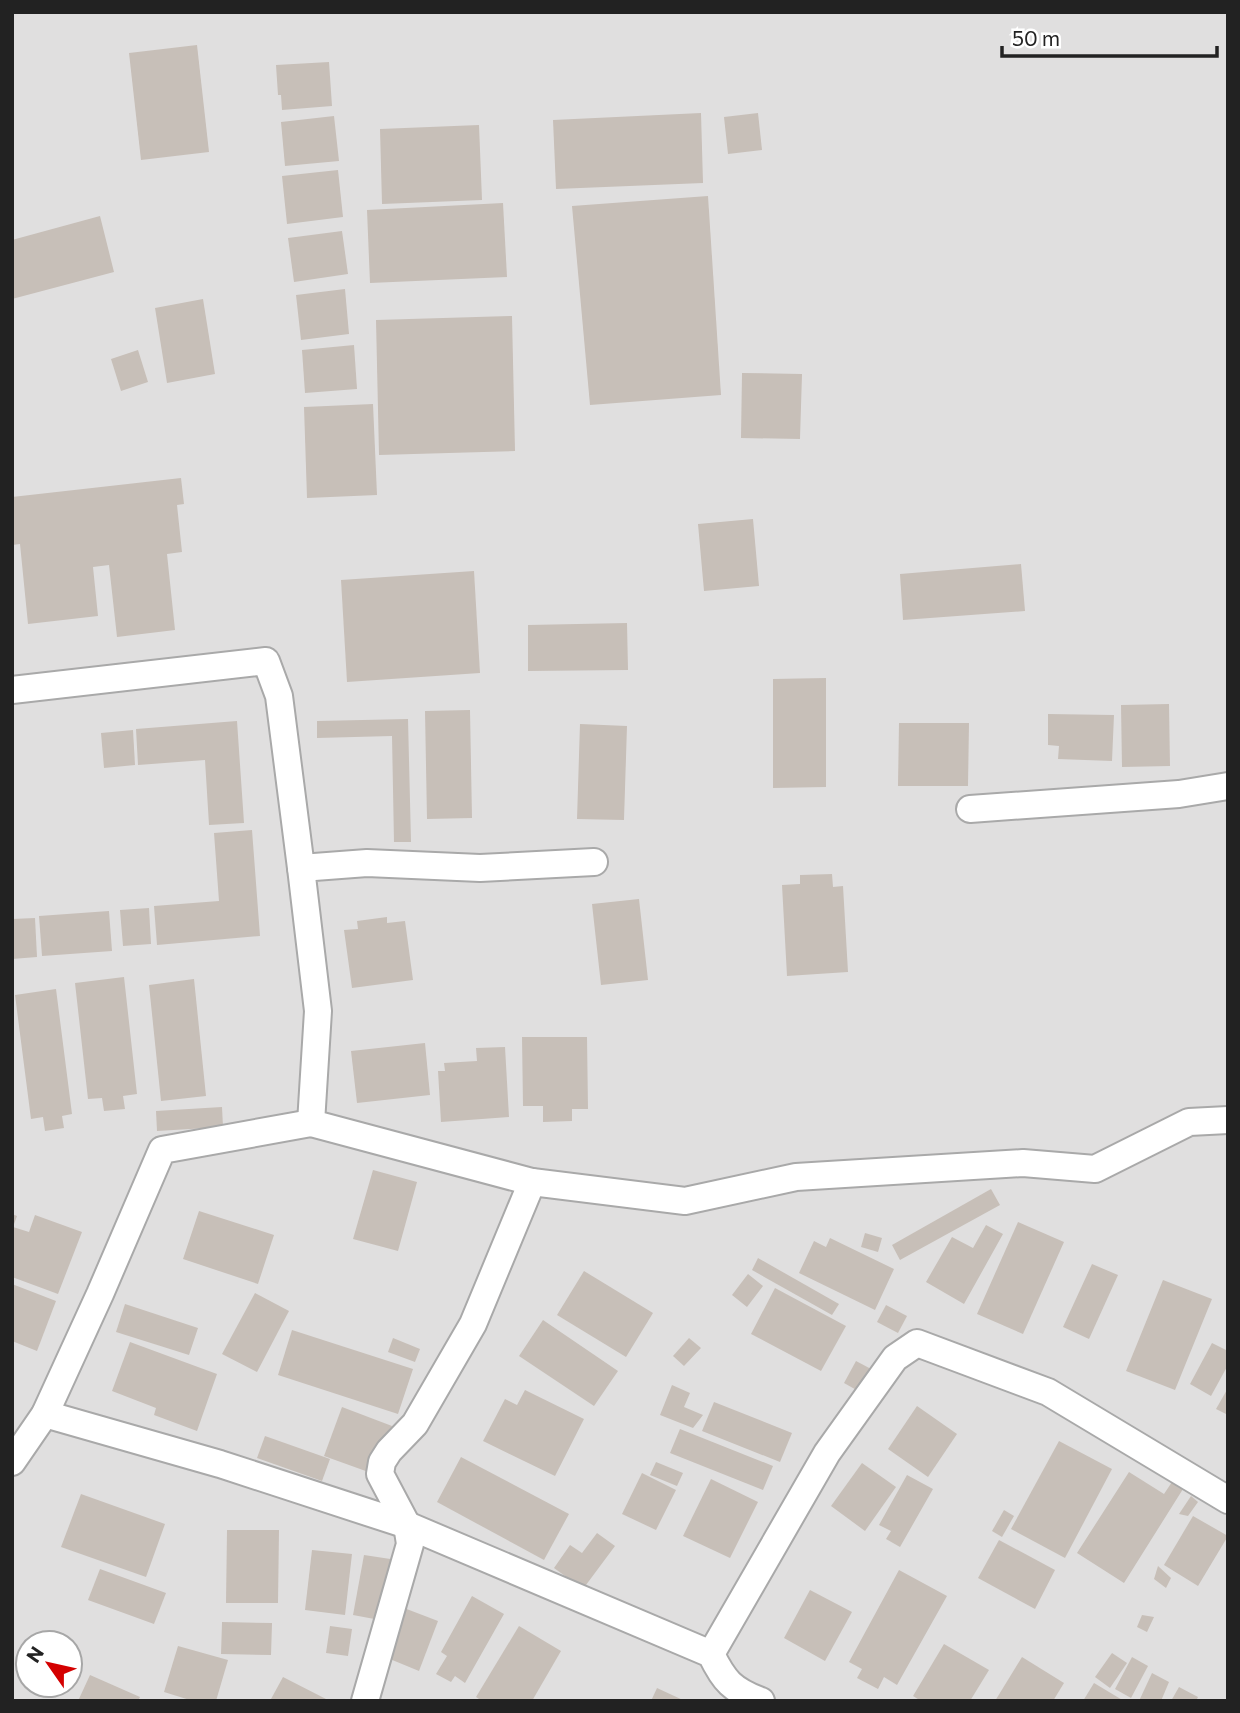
<svg xmlns="http://www.w3.org/2000/svg" width="1240" height="1713" font-family="Commissioner,sans-serif">
  <rect width="100%" height="100%" fill="#f2efe9"/>
  <path fill="#e0dfdf" fill-rule="evenodd" d="M 12,12 L 1228,12 L 1228,1701 L 12,1701 ZM 28,1643 L 70,1643 L 70,1685 L 28,1685 Z"/>
  <g fill="#c7bfb8">
    <path d="M 197,45 L 209,152 L 141,160 L 129,53 Z"/>
    <path d="M 329,62 L 332,106 L 282,110 L 281,95 L 278,95 L 276,65 Z"/>
    <path d="M 701,113 L 703,183 L 556,189 L 553,120 Z"/>
    <path d="M 758,113 L 762,150 L 728,154 L 724,117 Z"/>
    <path d="M 334,116 L 339,161 L 285,166 L 281,122 Z"/>
    <path d="M 479,125 L 482,200 L 382,204 L 380,129 Z"/>
    <path d="M 338,170 L 343,217 L 287,224 L 282,176 Z"/>
    <path d="M 708,196 L 721,395 L 590,405 L 572,206 Z"/>
    <path d="M 503,203 L 507,277 L 370,283 L 367,210 Z"/>
    <path d="M 100,216 L 114,272 L 12,299 L 12,240 Z"/>
    <path d="M 342,231 L 348,274 L 294,282 L 288,238 Z"/>
    <path d="M 345,289 L 349,334 L 301,340 L 296,295 Z"/>
    <path d="M 203,299 L 215,374 L 167,383 L 155,308 Z"/>
    <path d="M 512,316 L 515,451 L 379,455 L 376,320 Z"/>
    <path d="M 354,345 L 357,389 L 305,393 L 302,350 Z"/>
    <path d="M 138,350 L 148,382 L 121,391 L 111,359 Z"/>
    <path d="M 742,373 L 802,374 L 800,439 L 741,438 Z"/>
    <path d="M 373,404 L 377,495 L 307,498 L 304,407 Z"/>
    <path d="M 181,478 L 184,504 L 177,505 L 182,552 L 167,554 L 175,630 L 117,637 L 109,565 L 93,567 L 98,616 L 28,624 L 20,544 L 12,545 L 12,497 Z"/>
    <path d="M 753,519 L 759,586 L 704,591 L 698,524 Z"/>
    <path d="M 1021,564 L 1025,611 L 903,620 L 900,574 Z"/>
    <path d="M 474,571 L 480,673 L 347,682 L 341,580 Z"/>
    <path d="M 627,623 L 628,670 L 528,671 L 528,625 Z"/>
    <path d="M 826,678 L 826,787 L 773,788 L 773,679 Z"/>
    <path d="M 1169,704 L 1170,766 L 1122,767 L 1121,705 Z"/>
    <path d="M 470,710 L 472,818 L 427,819 L 425,711 Z"/>
    <path d="M 1048,714 L 1114,715 L 1112,761 L 1058,759 L 1059,746 L 1048,745 Z"/>
    <path d="M 408,719 L 411,842 L 394,842 L 392,736 L 317,738 L 317,721 Z"/>
    <path d="M 237,721 L 244,823 L 209,825 L 205,760 L 138,765 L 136,729 Z"/>
    <path d="M 899,723 L 969,723 L 968,786 L 898,786 Z"/>
    <path d="M 580,724 L 627,726 L 624,820 L 577,819 Z"/>
    <path d="M 133,730 L 135,765 L 104,768 L 101,733 Z"/>
    <path d="M 252,830 L 260,936 L 157,945 L 154,906 L 219,901 L 214,833 Z"/>
    <path d="M 832,874 L 833,887 L 843,886 L 848,972 L 787,976 L 782,885 L 800,884 L 800,875 Z"/>
    <path d="M 639,899 L 648,980 L 601,985 L 592,904 Z"/>
    <path d="M 149,908 L 151,944 L 123,946 L 120,910 Z"/>
    <path d="M 109,911 L 112,951 L 42,956 L 39,916 Z"/>
    <path d="M 387,917 L 387,923 L 405,921 L 413,980 L 352,988 L 344,930 L 358,929 L 357,921 Z"/>
    <path d="M 35,918 L 37,957 L 12,959 L 12,919 Z"/>
    <path d="M 124,977 L 137,1094 L 123,1096 L 125,1109 L 104,1111 L 102,1098 L 88,1099 L 75,983 Z"/>
    <path d="M 194,979 L 206,1096 L 161,1101 L 149,985 Z"/>
    <path d="M 56,989 L 72,1114 L 62,1116 L 64,1128 L 45,1131 L 43,1117 L 31,1119 L 15,995 Z"/>
    <path d="M 522,1037 L 587,1037 L 588,1109 L 572,1109 L 572,1121 L 543,1122 L 543,1106 L 523,1106 Z"/>
    <path d="M 425,1043 L 430,1095 L 357,1103 L 351,1051 Z"/>
    <path d="M 505,1047 L 509,1117 L 441,1122 L 438,1071 L 445,1071 L 444,1063 L 477,1061 L 476,1048 Z"/>
    <path d="M 222,1107 L 223,1127 L 157,1131 L 156,1111 Z"/>
    <path d="M 373,1170 L 417,1182 L 398,1251 L 353,1239 Z"/>
    <path d="M 991,1189 L 1000,1205 L 900,1260 L 892,1245 Z"/>
    <path d="M 199,1211 L 274,1235 L 258,1284 L 183,1259 Z"/>
    <path d="M 12,1214 L 17,1216 L 13,1227 L 29,1232 L 35,1215 L 82,1232 L 58,1294 L 12,1277 Z"/>
    <path d="M 1018,1222 L 1064,1242 L 1023,1334 L 977,1314 Z"/>
    <path d="M 986,1225 L 1003,1234 L 964,1304 L 926,1282 L 952,1237 L 973,1248 Z"/>
    <path d="M 865,1233 L 882,1238 L 878,1252 L 861,1247 Z"/>
    <path d="M 830,1238 L 894,1269 L 875,1310 L 799,1273 L 814,1241 L 826,1247 Z"/>
    <path d="M 758,1258 L 839,1304 L 832,1315 L 752,1270 Z"/>
    <path d="M 1092,1264 L 1118,1275 L 1089,1339 L 1063,1327 Z"/>
    <path d="M 584,1271 L 653,1313 L 626,1357 L 557,1315 Z"/>
    <path d="M 748,1274 L 763,1286 L 747,1307 L 732,1295 Z"/>
    <path d="M 1163,1280 L 1212,1299 L 1175,1390 L 1126,1371 Z"/>
    <path d="M 12,1284 L 56,1301 L 37,1351 L 12,1341 Z"/>
    <path d="M 775,1288 L 846,1326 L 821,1371 L 751,1334 Z"/>
    <path d="M 255,1293 L 289,1311 L 257,1372 L 222,1354 Z"/>
    <path d="M 125,1304 L 198,1328 L 189,1355 L 116,1332 Z"/>
    <path d="M 886,1305 L 907,1316 L 898,1333 L 877,1322 Z"/>
    <path d="M 543,1320 L 618,1371 L 594,1406 L 519,1356 Z"/>
    <path d="M 292,1330 L 413,1369 L 398,1414 L 278,1375 Z"/>
    <path d="M 393,1338 L 420,1349 L 415,1362 L 388,1352 Z"/>
    <path d="M 689,1338 L 701,1348 L 684,1366 L 673,1356 Z"/>
    <path d="M 130,1342 L 217,1374 L 197,1431 L 154,1415 L 156,1408 L 112,1391 Z"/>
    <path d="M 1212,1343 L 1228,1351 L 1228,1365 L 1211,1396 L 1190,1384 Z"/>
    <path d="M 856,1361 L 873,1370 L 860,1392 L 844,1383 Z"/>
    <path d="M 672,1385 L 690,1393 L 684,1407 L 703,1415 L 693,1428 L 660,1415 Z"/>
    <path d="M 1228,1388 L 1228,1415 L 1216,1409 Z"/>
    <path d="M 525,1390 L 584,1419 L 555,1476 L 483,1441 L 505,1399 L 517,1405 Z"/>
    <path d="M 714,1402 L 792,1433 L 780,1462 L 702,1431 Z"/>
    <path d="M 917,1406 L 957,1434 L 928,1477 L 888,1449 Z"/>
    <path d="M 342,1407 L 392,1426 L 374,1474 L 324,1456 Z"/>
    <path d="M 680,1429 L 773,1466 L 763,1490 L 670,1453 Z"/>
    <path d="M 265,1436 L 330,1459 L 322,1481 L 257,1458 Z"/>
    <path d="M 1059,1441 L 1112,1469 L 1065,1558 L 1011,1529 Z"/>
    <path d="M 461,1457 L 569,1514 L 544,1560 L 437,1502 Z"/>
    <path d="M 656,1462 L 683,1473 L 677,1486 L 650,1475 Z"/>
    <path d="M 862,1463 L 896,1487 L 865,1531 L 831,1506 Z"/>
    <path d="M 1129,1472 L 1164,1494 L 1172,1482 L 1183,1489 L 1124,1583 L 1077,1553 Z"/>
    <path d="M 642,1473 L 676,1490 L 656,1530 L 622,1514 Z"/>
    <path d="M 907,1475 L 933,1489 L 900,1547 L 886,1539 L 891,1531 L 879,1525 Z"/>
    <path d="M 711,1479 L 758,1502 L 730,1558 L 683,1536 Z"/>
    <path d="M 81,1494 L 165,1524 L 146,1577 L 61,1547 Z"/>
    <path d="M 1191,1496 L 1198,1502 L 1188,1516 L 1179,1514 Z"/>
    <path d="M 1004,1510 L 1014,1516 L 1002,1537 L 992,1531 Z"/>
    <path d="M 1193,1516 L 1228,1536 L 1198,1586 L 1164,1565 Z"/>
    <path d="M 227,1530 L 279,1530 L 278,1603 L 226,1603 Z"/>
    <path d="M 597,1533 L 615,1546 L 583,1589 L 554,1568 L 570,1545 L 582,1553 Z"/>
    <path d="M 999,1540 L 1055,1570 L 1035,1609 L 978,1578 Z"/>
    <path d="M 312,1550 L 352,1554 L 345,1615 L 305,1610 Z"/>
    <path d="M 364,1555 L 397,1560 L 385,1621 L 353,1615 Z"/>
    <path d="M 1158,1566 L 1171,1578 L 1166,1588 L 1154,1579 Z"/>
    <path d="M 100,1569 L 166,1593 L 154,1624 L 88,1600 Z"/>
    <path d="M 899,1570 L 947,1596 L 897,1685 L 884,1677 L 878,1689 L 857,1678 L 862,1669 L 849,1662 Z"/>
    <path d="M 810,1590 L 852,1612 L 825,1661 L 784,1638 Z"/>
    <path d="M 472,1596 L 504,1614 L 465,1683 L 455,1676 L 451,1682 L 436,1674 L 447,1656 L 441,1652 Z"/>
    <path d="M 404,1608 L 438,1621 L 419,1671 L 385,1657 Z"/>
    <path d="M 1142,1615 L 1154,1617 L 1147,1632 L 1137,1627 Z"/>
    <path d="M 222,1622 L 272,1623 L 271,1655 L 221,1654 Z"/>
    <path d="M 330,1626 L 352,1629 L 348,1656 L 326,1653 Z"/>
    <path d="M 519,1626 L 561,1651 L 532,1701 L 482,1701 L 476,1697 Z"/>
    <path d="M 944,1644 L 989,1670 L 970,1701 L 921,1701 L 913,1696 Z"/>
    <path d="M 178,1646 L 228,1660 L 216,1701 L 193,1701 L 164,1692 Z"/>
    <path d="M 1112,1653 L 1127,1663 L 1110,1688 L 1095,1677 Z"/>
    <path d="M 1022,1657 L 1064,1683 L 1053,1701 L 995,1701 Z"/>
    <path d="M 1132,1657 L 1148,1666 L 1131,1698 L 1115,1689 Z"/>
    <path d="M 1152,1673 L 1169,1682 L 1161,1701 L 1139,1701 Z"/>
    <path d="M 90,1675 L 140,1697 L 138,1701 L 78,1701 Z"/>
    <path d="M 283,1677 L 326,1699 L 325,1701 L 271,1699 Z"/>
    <path d="M 1094,1683 L 1124,1701 L 1083,1701 Z"/>
    <path d="M 1179,1687 L 1198,1697 L 1196,1701 L 1171,1701 Z"/>
    <path d="M 657,1688 L 685,1701 L 651,1701 Z"/>
  </g>
  <g fill="none" stroke-linecap="round" stroke-linejoin="round">
    <defs>
      <g id="street">
        <path d="M 12,690 L 266,661 L 279,696 L 301,868"/>
        <path d="M 970,809 L 1179,794 L 1228,786"/>
        <path d="M 594,862 L 480,868 L 367,863 L 301,868 L 318,1011 L 311,1123 L 532,1182 L 685,1201 L 796,1177 L 1023,1163 L 1095,1169 L 1189,1122 L 1228,1120"/>
        <path d="M 45,1414 L 220,1464 L 407,1525 L 711,1654 C 724,1681 732,1690 761,1701"/>
        <path d="M 12,1462 L 45,1414 L 100,1294 L 162,1150 L 311,1123"/>
        <path d="M 711,1654 L 827,1453 L 895,1358 L 917,1343 L 1048,1392 L 1228,1500"/>
        <path d="M 365,1701 L 410,1544 L 407,1525 L 380,1474 L 382,1462 L 389,1451 L 415,1424 L 473,1324 L 532,1182"/>
      </g>
    </defs>
    <use href="#street" stroke="#a9a9a9" stroke-width="30"/>
    <use href="#street" stroke="#fff" stroke-width="26"/>
  </g>
  <rect width="1240" height="1713" fill="none" stroke="#222222" stroke-width="28"/>
  <g transform="translate(49 1664) rotate(304)"><circle r="33" fill="#ffffff" stroke="#a7a7a7" stroke-width="2"/>
  <path d="M0-5L12 26L0 18L-12 26Z" fill="#d40000"/>
  <text y="-10" font-size="19" font-weight="bold" text-anchor="middle" fill="#222222">N</text>
  </g>
  <path d="M1002 46v10h215v-10" fill="none" stroke="#222222" stroke-width="3.5"/>
  <text x="1012" y="46" font-size="21" fill="#222222" stroke="#ffffff" stroke-width="5" paint-order="stroke">50 m</text>
</svg>
